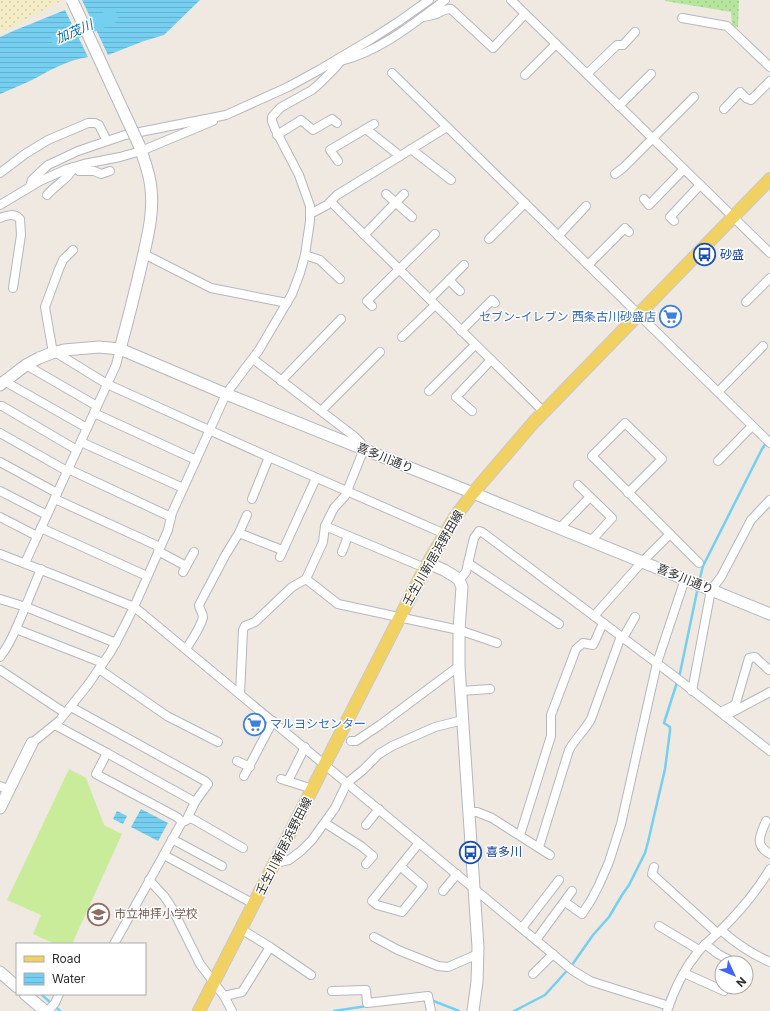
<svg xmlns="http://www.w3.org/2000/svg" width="770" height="1011" font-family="Inter,'Noto Sans JP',sans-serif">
  <defs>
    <pattern id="sand-dots" width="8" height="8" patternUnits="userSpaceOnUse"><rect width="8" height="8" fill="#f3ecc5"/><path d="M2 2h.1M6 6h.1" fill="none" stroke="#d1cbaa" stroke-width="1.8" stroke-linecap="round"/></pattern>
    <pattern id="park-dots" width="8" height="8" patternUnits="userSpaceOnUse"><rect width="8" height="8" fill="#b6e59e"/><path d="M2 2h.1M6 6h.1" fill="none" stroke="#9dc588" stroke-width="1.8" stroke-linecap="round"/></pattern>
    <pattern id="water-rules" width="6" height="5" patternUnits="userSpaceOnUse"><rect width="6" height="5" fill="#75cff0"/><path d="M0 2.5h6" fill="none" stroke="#66b2ce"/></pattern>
  </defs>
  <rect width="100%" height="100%" fill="#efe9e1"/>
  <path fill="url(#sand-dots)" d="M 0,0 L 63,0 L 0,33 Z"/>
  <path fill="url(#park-dots)" d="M 665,0 L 739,0 L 738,27 L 732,27 L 731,12 L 665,1 Z"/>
  <path fill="#c9ec9a" d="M 69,769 L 86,778 L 104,825 L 122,834 L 72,944 L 55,944 L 33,934 L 41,915 L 7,900 Z"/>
  <g fill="url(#water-rules)">
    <path d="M 82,0 L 200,0 L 164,35 L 144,41 L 108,55 Z"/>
    <path d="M 65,10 L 88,57 C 67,60 51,70 32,80 C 22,85 11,89 0,94 L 0,37 C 21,27 44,19 65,10 Z"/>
    <path d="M 141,809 L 168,823 L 158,841 L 131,827 Z"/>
    <path d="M 117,811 L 127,816 L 123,824 L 113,819 Z"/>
  </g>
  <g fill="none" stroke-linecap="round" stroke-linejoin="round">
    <g stroke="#75cff0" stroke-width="2.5">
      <path d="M 699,582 L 703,566 L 762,449 L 767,442"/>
      <path d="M 42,995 L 60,1011"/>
      <path d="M 431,1000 L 459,1011"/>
      <path d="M 334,1011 L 367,1006"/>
      <path d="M 514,1011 L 545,995 L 572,965 L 593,935 L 609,917 L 622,895 L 629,885 L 645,853 L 648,842 L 665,769 L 670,731 L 670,727 L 664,723 L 680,673 L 698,587"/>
    </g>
    <path stroke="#75cff0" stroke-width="14" d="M 58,39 L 111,17"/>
    <defs>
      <g id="street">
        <path d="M 511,0 L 770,253"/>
        <path d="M 423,17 C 427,16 431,16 436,14 C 441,12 445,8 451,9 L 493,48 L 525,14"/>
        <path d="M 682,18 L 727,26 L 770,67"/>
        <path d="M 341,61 C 380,51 413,24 445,0"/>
        <path d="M 392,73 L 770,443"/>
        <path d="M 587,74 L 617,45 L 623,45 L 635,32"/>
        <path d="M 525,75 L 556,44"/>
        <path d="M 619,106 L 651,74"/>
        <path d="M 724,109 L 740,92 L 746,98 L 751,100 L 770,81"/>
        <path d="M 366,129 L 400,156"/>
        <path d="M 277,135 L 301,120 L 313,130 L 332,119 L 337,123"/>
        <path d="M 411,149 L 451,180"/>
        <path d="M 338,161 L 330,150 L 374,124"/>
        <path d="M 0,173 L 25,154 L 48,140 L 88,123 L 95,123 L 99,125 L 107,141"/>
        <path d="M 615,174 L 623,168 L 694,97"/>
        <path d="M 30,186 L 32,180 L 48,165 L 78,151 L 125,135 L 140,132 L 226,115 L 288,87 L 319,70 L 373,38 L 398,22 L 429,0"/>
        <path d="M 386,194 L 412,217"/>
        <path d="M 47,195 C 56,184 68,180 74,167 L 79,171 L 94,171 L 101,174 L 110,171"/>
        <path d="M 644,199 L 649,205 L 684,169"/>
        <path d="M 331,202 L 544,412"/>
        <path d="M 0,205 L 40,181 L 67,169 L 84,164 L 120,157 L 141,151 L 213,121"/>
        <path d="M 310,214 L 327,205 L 337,195 L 447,127"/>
        <path d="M 0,218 C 7,215 14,213 20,219 L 21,235 L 13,288"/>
        <path d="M 674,221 L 670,217 L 700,185"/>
        <path d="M 364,235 L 404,194"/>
        <path d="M 558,236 L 586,206"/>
        <path d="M 489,239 L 525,203"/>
        <path d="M 144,254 L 211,288 L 287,303"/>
        <path d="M 305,255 L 320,260 L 340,279"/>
        <path d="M 588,265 L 625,228 L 629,232"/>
        <path d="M 449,280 L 460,291"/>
        <path d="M 430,299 L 464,265"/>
        <path d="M 746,302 L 770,278"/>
        <path d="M 372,306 L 367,301 L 435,234"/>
        <path d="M 461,331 L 492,300 L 495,303"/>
        <path d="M 402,337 L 435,305"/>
        <path d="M 55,352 L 107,384 L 269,457 L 445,534"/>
        <path d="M 53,353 L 45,307 L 59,269 L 63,260 L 73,250"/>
        <path d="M 26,365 L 97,406"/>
        <path d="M 4,381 L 87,428"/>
        <path d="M 281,381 L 341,319"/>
        <path d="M 429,391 L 475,345"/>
        <path d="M 718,392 L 763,346"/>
        <path d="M 0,406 L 2,406 L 77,450"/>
        <path d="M 321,411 L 380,352"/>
        <path d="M 472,411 L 456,397 L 491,360"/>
        <path d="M 94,413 L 196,460"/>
        <path d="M 0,433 L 67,471"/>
        <path d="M 81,442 L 183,488"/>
        <path d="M 718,461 L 752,426"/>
        <path d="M 0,462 L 57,493"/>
        <path d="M 68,469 L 171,517"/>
        <path d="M 578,485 L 612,518 L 591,541"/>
        <path d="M 0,491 L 47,515"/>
        <path d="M 628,493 L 662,459 L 625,423 L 592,456 L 699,563"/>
        <path d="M 55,499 L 160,547"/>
        <path d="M 252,499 L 269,457"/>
        <path d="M 0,517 L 37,536"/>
        <path d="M 325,526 L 425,568"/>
        <path d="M 41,528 L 147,576"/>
        <path d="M 560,528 L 590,497"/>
        <path d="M 239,533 L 247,515"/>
        <path d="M 158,551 L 186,566"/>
        <path d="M 342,552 L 348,536"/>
        <path d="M 0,554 L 62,578 L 134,607 L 143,614 L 572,970 L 590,981 L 669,1006"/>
        <path d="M 280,557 L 316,478"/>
        <path d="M 25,563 L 116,365 L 120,349"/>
        <path d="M 468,563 L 559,624"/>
        <path d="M 183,572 L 194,552"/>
        <path d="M 306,579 L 338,604 L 459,630 L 497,643"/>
        <path d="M 459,580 L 466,572 L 474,538 L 479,531 L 482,532 L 674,676 L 770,751"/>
        <path d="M 0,599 L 26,607 L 116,643"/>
        <path d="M 594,616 L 642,562 L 670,534"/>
        <path d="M 16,629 L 103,663"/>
        <path d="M 623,638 L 635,617"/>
        <path d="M 186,649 C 191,641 201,627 203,617 C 203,613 199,609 199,605 L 226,554 L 239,533 L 282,550"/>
        <path d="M 0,657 C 8,647 13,636 18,624 C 26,606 33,588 41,569"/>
        <path d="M 99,669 L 167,716 L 218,742"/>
        <path d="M 0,670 L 65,713"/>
        <path d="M 461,691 L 490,689"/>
        <path d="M 692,691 L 711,590 L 721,577 L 751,520 L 770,500"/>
        <path d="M 240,694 L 243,630 L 245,626 L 255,622 L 292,587 L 306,579 L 323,542 L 325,526 L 334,508 L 345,496 L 364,449 L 361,443 L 355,437 L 253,359"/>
        <path d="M 71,707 L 205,781 L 208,784 L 195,802 L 187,819"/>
        <path d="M 720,712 L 733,706 L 736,703 L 749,658 L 755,657 L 769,670 L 770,669"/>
        <path d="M 725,716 L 770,692"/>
        <path d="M 55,725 L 107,753 L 96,774 L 175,816 L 178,818 L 182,822 L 114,944"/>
        <path d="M 351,741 L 356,741 L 380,725 L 459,666"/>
        <path d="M 32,743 L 59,721 L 87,686 L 110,653 L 121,633 L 134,607 L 168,530 L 172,513 L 226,394 L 259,350 L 292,294 L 300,273 L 305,255 L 310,221 L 310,206 L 299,175 L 275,129 L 272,121 L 272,117 L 280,108 L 285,105 L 312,90 L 319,84 L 335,68 L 340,62 L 338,59"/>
        <path d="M 107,753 L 195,802"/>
        <path d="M 237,761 L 250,767"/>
        <path d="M 244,776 L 273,721"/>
        <path d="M 281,779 L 313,789"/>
        <path d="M 288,781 L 305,747"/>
        <path d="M 0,786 L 9,790"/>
        <path d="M 469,812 L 477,812 L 492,818 L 550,855"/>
        <path d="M 185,821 L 191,818 L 243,848"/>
        <path d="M 766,821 C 760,836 754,845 770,854"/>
        <path d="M 325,823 L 361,846 L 373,856 L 366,864"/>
        <path d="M 366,825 L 379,809"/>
        <path d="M 520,835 L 551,736 L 551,715 L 576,649 L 583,643 L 593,645 L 595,641 L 603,623"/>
        <path d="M 172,839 L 222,866"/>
        <path d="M 539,847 L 569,750 C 575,739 585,730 591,719 L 621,636"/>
        <path d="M 164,855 L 254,904"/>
        <path d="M 275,863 L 289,860 L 301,851 L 312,840 L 335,808 L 347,783 L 363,770 L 379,754 L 392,746 L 435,727 L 463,720"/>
        <path d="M 400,866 L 423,886 L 402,912 L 377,905 L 372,901 L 419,843"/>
        <path d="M 654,867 L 652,874 L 717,933"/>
        <path d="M 149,880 L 164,896 L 172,908 L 200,964 L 224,996 L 232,1011"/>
        <path d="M 443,891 L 457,874"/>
        <path d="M 565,902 L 582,914 L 590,902 L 599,885 L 609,862 L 621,824 L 657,663 L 685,579"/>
        <path d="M 659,926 L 699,950"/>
        <path d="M 522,928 L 559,880"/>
        <path d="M 241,929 L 270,947 L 311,975"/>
        <path d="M 721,930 C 735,943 752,954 770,962"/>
        <path d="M 374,937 L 398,950 L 438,966 L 448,967 L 478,954"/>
        <path d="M 536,940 L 572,891"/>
        <path d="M 705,944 L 718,954 L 735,963"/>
        <path d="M 746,971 L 747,972"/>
        <path d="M 684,973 L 724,991"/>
        <path d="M 533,974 L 553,954"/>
        <path d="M 332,991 L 366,990 L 367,1003 L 428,996 L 431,1011"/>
        <path d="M 224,996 L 242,992 L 270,947"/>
        <path d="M 48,1011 L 55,1003 L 59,994"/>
        <path d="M 667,1011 C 674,990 684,969 698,952 C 705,943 715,936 722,929 C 741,910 757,891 770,869"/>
      </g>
      <g id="secondary">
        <path d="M 120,349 C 128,320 135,292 142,262 C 147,239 154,213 151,189 C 150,174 144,159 139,145"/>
        <path d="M 0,385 L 26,365 L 39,358 L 52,353 L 64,350 L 99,347 L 120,349 L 226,394 L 473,493 L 770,614"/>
        <path d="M 428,563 L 444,570 L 454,576 L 459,580 L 462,587 L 459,630 L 459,666 L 478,947 L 477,982 L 473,1011"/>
        <path d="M 0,808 L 32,743"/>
        <path d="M 0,972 L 17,987"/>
        <path d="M 25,994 L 45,1011"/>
      </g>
      <path id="primary" d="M 199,1011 L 425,568 L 455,517 L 473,493 L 533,423 L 770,179"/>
    </defs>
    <use href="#street" stroke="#b4b7c1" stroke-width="10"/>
    <use href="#secondary" stroke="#b4b7c1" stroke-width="13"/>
    <use href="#primary" stroke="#c9c9c9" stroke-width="14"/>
    <use href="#street" stroke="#fff" stroke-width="8"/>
    <use href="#secondary" stroke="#fff" stroke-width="11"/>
    <use href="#primary" stroke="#f2d163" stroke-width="12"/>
    <defs>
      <path id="secondary-bridge" d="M 72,0 L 139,145"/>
    </defs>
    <use href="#secondary-bridge" stroke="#b4b7c1" stroke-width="13" stroke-linecap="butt"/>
    <use href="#secondary-bridge" stroke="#fff" stroke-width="11"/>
  </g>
  <defs>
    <symbol id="bus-ring" viewBox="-11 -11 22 22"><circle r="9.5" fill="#fff" stroke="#1a4fb4" stroke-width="1.5"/><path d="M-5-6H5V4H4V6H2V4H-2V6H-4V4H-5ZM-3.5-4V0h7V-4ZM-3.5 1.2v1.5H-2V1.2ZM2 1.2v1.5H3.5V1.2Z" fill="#1a4fb4"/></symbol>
    <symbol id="supermarket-ring" viewBox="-11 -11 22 22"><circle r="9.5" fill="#fff" stroke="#3f7fe0" stroke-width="1.5"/><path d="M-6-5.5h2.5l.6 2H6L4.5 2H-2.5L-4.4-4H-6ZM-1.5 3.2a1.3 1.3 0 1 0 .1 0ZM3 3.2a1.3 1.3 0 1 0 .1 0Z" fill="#3f7fe0"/></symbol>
    <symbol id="school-ring" viewBox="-11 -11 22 22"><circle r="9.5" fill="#fff" stroke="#8d6e63" stroke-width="1.5"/><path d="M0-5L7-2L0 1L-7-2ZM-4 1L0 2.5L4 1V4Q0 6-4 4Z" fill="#8d6e63"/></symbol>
  </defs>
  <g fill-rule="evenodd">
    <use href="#bus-ring" x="692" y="242" width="25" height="25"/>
    <use href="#supermarket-ring" x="658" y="304" width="25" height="25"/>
    <use href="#supermarket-ring" x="242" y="712" width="25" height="25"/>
    <use href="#bus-ring" x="458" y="840" width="25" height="25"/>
    <use href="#school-ring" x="86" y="902" width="25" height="25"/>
  </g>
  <g text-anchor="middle" stroke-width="3" stroke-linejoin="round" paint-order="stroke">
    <g font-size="12" fill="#164399" stroke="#fff" text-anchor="start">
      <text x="720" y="259">砂盛</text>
      <text x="486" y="856">喜多川</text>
    </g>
    <g font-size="12" fill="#366cbe" stroke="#fff" text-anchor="end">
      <text x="656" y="321">セブン-イレブン 西条古川砂盛店</text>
      <text x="270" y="728" text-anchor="start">マルヨシセンター</text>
    </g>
    <g font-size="12" fill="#2e2e2e" stroke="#fff">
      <text transform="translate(385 458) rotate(22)" y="4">喜多川通り</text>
      <text transform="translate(433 558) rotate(-60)" y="4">壬生川新居浜野田線</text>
      <text transform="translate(685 579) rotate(22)" y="4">喜多川通り</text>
      <text transform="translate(284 846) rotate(-63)" y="4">壬生川新居浜野田線</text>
    </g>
    <g font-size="12" fill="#785e54" stroke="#fff" text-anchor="start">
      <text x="114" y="918">市立神拝小学校</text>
    </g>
    <g font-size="13" font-style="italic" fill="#0d6fa3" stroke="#fff">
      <text transform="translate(74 31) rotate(-23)" y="5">加茂川</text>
    </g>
  </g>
  <rect x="16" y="943" width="130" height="52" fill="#ffffff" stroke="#ababab"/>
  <rect x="24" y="956" width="20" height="6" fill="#f2d163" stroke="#ababab"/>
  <text x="52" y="963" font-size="12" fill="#2e2e2e">Road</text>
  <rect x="24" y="973" width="20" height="12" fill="url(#water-rules)" stroke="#ababab"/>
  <text x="52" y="983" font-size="12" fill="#2e2e2e">Water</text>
  <g transform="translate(734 975) rotate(134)"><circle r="19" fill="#ffffff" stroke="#ababab"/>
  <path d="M0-3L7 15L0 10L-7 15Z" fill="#4264fb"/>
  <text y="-6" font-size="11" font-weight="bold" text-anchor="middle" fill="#2e2e2e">N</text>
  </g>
</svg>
